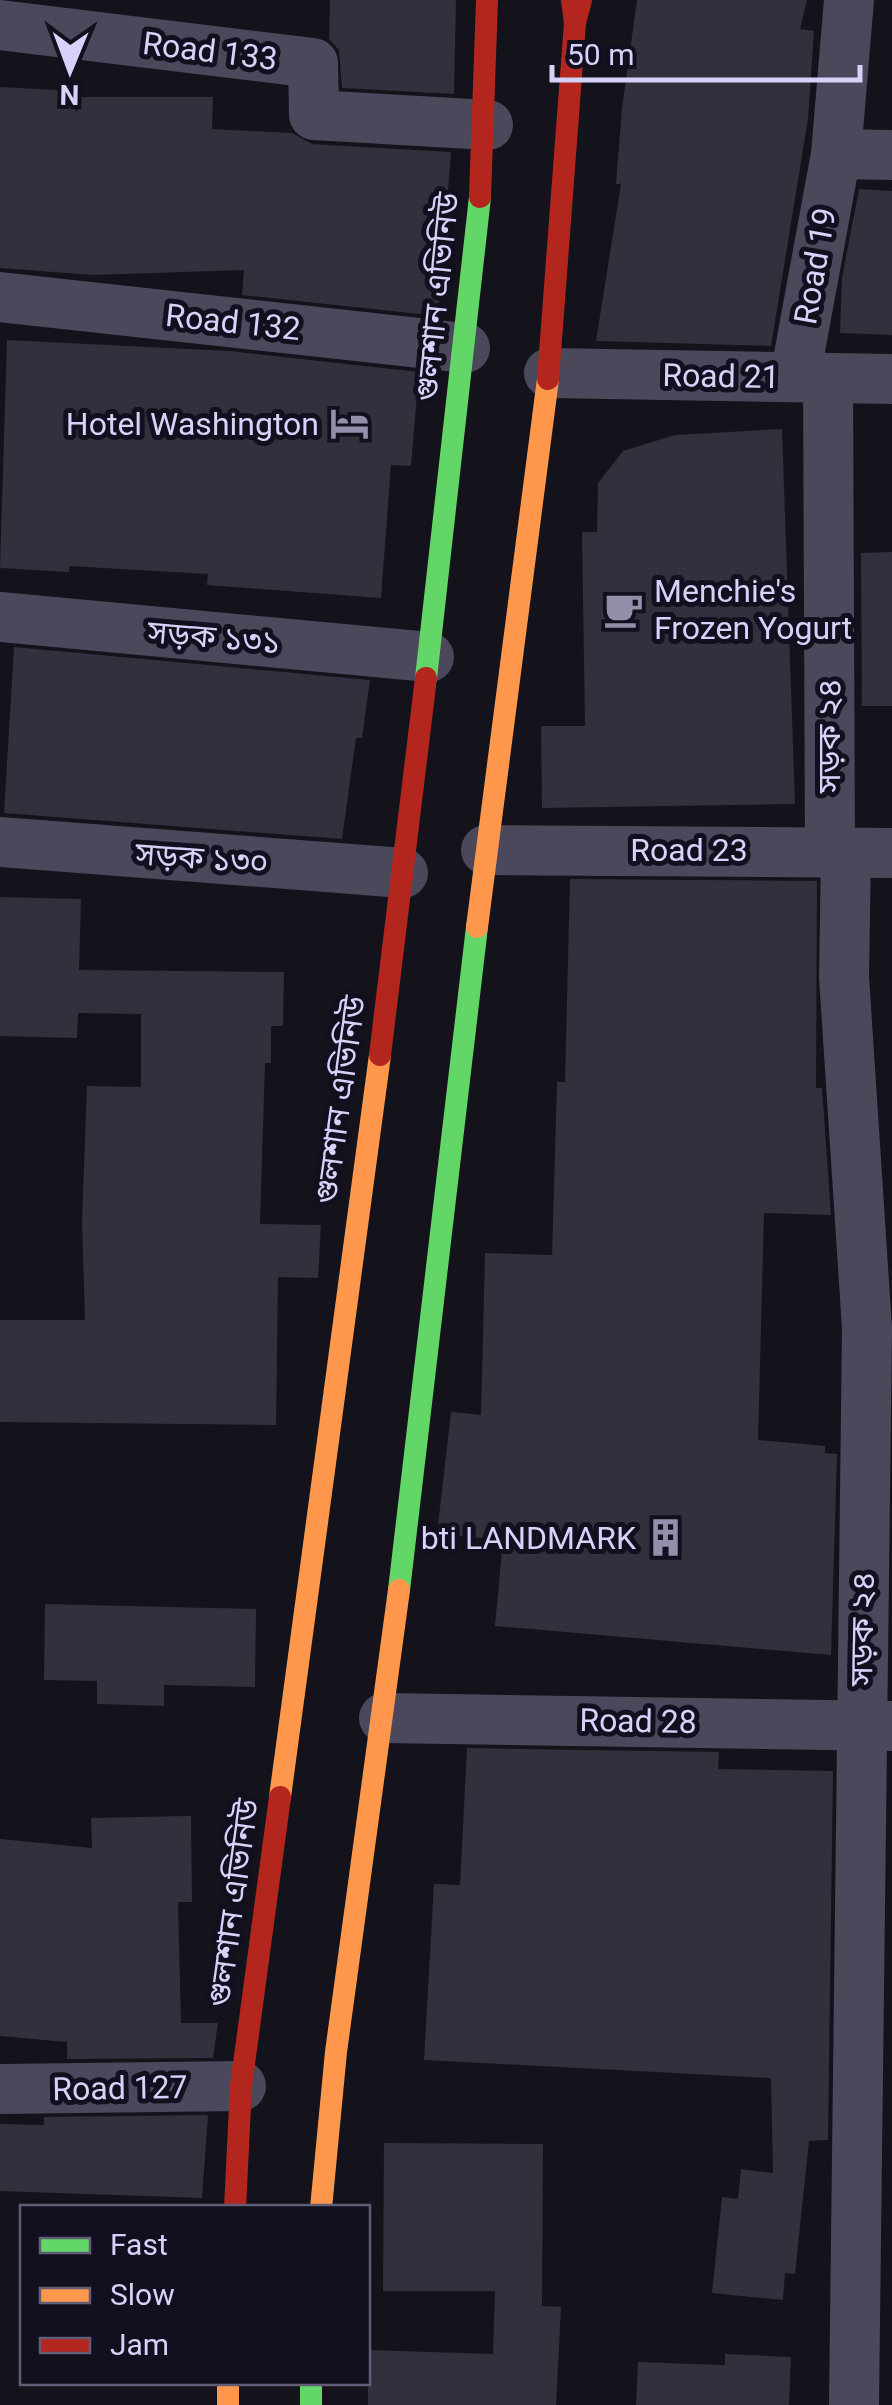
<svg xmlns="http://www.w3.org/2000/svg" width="892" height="2405" font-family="Roboto,'Noto Sans Bengali',sans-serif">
  <rect width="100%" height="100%" fill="#14121a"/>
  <g fill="#32303c">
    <path d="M 330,0 L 456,0 L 454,94 L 342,88 L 339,50 L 329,39 Z"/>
    <path d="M 637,0 L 807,0 L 800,29 L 814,31 L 808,119 L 771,346 L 596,341 L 621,184 L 616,184 L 622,108 Z"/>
    <path d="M 0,87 L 76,91 L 76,97 L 213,97 L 212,129 L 292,133 L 312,144 L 451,152 L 438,316 L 242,295 L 244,270 L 93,275 L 0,268 Z"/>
    <path d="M 859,189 L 892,191 L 892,335 L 840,333 L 842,278 Z"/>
    <path d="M 7,340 L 229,351 L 419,372 L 411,466 L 391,465 L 381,598 L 207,585 L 208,574 L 69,566 L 69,572 L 0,568 Z"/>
    <path d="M 782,429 L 795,804 L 542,808 L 541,726 L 585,726 L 582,532 L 597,532 L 598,483 L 623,451 L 675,435 Z"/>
    <path d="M 892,552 L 892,706 L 862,706 L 861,553 Z"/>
    <path d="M 14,647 L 370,680 L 362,738 L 356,738 L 342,839 L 4,813 Z"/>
    <path d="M 570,879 L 817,881 L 816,1088 L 822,1088 L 831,1215 L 764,1213 L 758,1440 L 825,1446 L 825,1453 L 837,1454 L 831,1655 L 495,1626 L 503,1540 L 437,1534 L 451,1412 L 481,1415 L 485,1253 L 552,1255 L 557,1082 L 565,1082 Z"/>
    <path d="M 0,897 L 81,899 L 79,970 L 284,972 L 283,1026 L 271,1026 L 271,1063 L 265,1063 L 260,1224 L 321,1225 L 318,1278 L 278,1277 L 276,1425 L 0,1422 L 0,1320 L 85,1320 L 82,1221 L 87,1086 L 141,1087 L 141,1014 L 78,1013 L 77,1038 L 0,1036 Z"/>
    <path d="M 45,1604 L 256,1609 L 255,1687 L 164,1685 L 164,1706 L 97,1704 L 97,1681 L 44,1680 Z"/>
    <path d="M 467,1748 L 719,1752 L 718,1769 L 833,1771 L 828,2140 L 809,2141 L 795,2274 L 785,2273 L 783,2300 L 712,2293 L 722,2197 L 738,2199 L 741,2169 L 773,2173 L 771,2078 L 424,2060 L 434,1884 L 460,1885 Z"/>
    <path d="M 191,1816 L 192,1902 L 178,1902 L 181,2023 L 218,2023 L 213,2058 L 67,2059 L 67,2042 L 0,2036 L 0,1839 L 92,1848 L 91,1818 Z"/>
    <path d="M 208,2115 L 202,2198 L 0,2191 L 0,2124 L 44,2125 L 44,2117 Z"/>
    <path d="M 384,2143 L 543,2144 L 542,2306 L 561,2307 L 556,2405 L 368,2405 L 368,2350 L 493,2354 L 495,2291 L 383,2291 Z"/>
    <path d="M 725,2354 L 791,2357 L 789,2405 L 636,2405 L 638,2362 L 725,2365 Z"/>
  </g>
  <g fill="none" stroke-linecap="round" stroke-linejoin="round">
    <g stroke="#4a485a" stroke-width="50">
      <path d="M 0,25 L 313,63 L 314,115 L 488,125"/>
      <path d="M 836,154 L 892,155"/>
      <path d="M 0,297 L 465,348"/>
      <path d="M 549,373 L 892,379"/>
      <path d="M 795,377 L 836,154 L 849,0"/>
      <path d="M 828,378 L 830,854"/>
      <path d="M 0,617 L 429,657"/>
      <path d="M 0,842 L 403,873"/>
      <path d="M 486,850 L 892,853"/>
      <path d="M 846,853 L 844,977 L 867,1328 L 854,2405"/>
      <path d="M 384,1718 L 892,1726"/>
      <path d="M 0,2089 L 241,2086"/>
    </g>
    <g stroke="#63d668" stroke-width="22">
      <path d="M 426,678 L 480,197"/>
      <path d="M 399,1590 L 477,927"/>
      <path d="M 311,2382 L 311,2405"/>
    </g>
    <g stroke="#ff974d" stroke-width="22">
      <path d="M 477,927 L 548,379"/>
      <path d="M 280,1797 L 380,1055"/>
      <path d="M 321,2208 L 336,2052 L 399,1590"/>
      <path d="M 228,2382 L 228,2405"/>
    </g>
    <g stroke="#b3261e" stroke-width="22">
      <path d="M 575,23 L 581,0"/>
      <path d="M 480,197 L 487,0"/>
      <path d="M 548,379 L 575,23 L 572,0"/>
      <path d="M 380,1055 L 426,678"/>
      <path d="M 235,2208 L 241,2086 L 280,1797"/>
    </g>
  </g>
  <defs>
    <symbol id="hotel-bare" viewBox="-9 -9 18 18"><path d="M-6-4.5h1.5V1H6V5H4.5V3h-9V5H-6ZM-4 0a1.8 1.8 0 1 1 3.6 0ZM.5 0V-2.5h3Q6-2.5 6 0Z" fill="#938fab" stroke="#120f1e" stroke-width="2.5" paint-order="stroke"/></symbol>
    <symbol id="cafe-bare" viewBox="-9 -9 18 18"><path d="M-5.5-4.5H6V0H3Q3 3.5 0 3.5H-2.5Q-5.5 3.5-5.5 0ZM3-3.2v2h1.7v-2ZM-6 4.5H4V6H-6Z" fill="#938fab" stroke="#120f1e" stroke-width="2.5" paint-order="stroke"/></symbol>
    <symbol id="building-bare" viewBox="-9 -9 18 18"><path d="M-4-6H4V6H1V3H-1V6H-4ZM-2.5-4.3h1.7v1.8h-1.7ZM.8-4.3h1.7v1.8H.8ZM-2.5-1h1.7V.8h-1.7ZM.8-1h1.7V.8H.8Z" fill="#938fab" stroke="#120f1e" stroke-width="2.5" paint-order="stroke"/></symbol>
  </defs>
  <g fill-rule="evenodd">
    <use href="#hotel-bare" x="322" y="396" width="55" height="55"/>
    <use href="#cafe-bare" x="596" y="582" width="55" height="55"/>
    <use href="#building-bare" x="638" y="1510" width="55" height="55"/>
  </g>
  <g text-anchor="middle" stroke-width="10" stroke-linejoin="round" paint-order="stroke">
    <g font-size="32" fill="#d7d2f9" stroke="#120f1e">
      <text transform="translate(210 51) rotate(7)" y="11">Road 133</text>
      <text transform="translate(815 266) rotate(-80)" y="11">Road 19</text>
      <text transform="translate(437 297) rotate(-84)" y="11">গুলশান এভিনিউ</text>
      <text transform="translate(233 322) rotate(6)" y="11">Road 132</text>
      <text transform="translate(721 376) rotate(1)" y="11">Road 21</text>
      <text transform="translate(214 637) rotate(5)" y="11">সড়ক ১৩১</text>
      <text transform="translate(829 736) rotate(-90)" y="11">সড়ক ২৪</text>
      <text x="689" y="861">Road 23</text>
      <text transform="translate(202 858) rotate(4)" y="11">সড়ক ১৩০</text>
      <text transform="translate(340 1100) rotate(-82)" y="11">গুলশান এভিনিউ</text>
      <text transform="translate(862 1629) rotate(-89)" y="11">সড়ক ২৪</text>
      <text transform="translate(638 1721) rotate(1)" y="11">Road 28</text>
      <text transform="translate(233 1903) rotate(-82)" y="11">গুলশান এভিনিউ</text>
      <text transform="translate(120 2088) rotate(-1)" y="11">Road 127</text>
    </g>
    <g font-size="32" fill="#d7d2f9" stroke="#120f1e" text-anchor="end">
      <text x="319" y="435">Hotel Washington</text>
      <text x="654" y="602" text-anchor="start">Menchie's<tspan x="654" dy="37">Frozen Yogurt</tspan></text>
      <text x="636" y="1549">bti LANDMARK</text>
    </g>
  </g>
  <rect x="20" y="2205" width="350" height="180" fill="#120f1e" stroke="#615d76" stroke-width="2.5"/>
  <rect x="40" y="2238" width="50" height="15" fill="#63d668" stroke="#615d76" stroke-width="2.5"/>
  <text x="110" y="2255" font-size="30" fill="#d7d2f9">Fast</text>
  <rect x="40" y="2288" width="50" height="15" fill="#ff974d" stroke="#615d76" stroke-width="2.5"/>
  <text x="110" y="2305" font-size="30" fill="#d7d2f9">Slow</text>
  <rect x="40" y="2338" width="50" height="15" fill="#b3261e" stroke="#615d76" stroke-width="2.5"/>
  <text x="110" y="2355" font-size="30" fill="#d7d2f9">Jam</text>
  <g transform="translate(70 70) rotate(181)" stroke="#120f1e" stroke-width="8" paint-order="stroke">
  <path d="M0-8L18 38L0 25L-18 38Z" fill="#d7d2f9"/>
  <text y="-15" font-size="28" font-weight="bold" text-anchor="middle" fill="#d7d2f9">N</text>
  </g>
  <path d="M552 65v15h308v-15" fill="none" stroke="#d7d2f9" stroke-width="5"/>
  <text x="567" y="65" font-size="30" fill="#d7d2f9" stroke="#120f1e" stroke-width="8" paint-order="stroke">50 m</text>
</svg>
